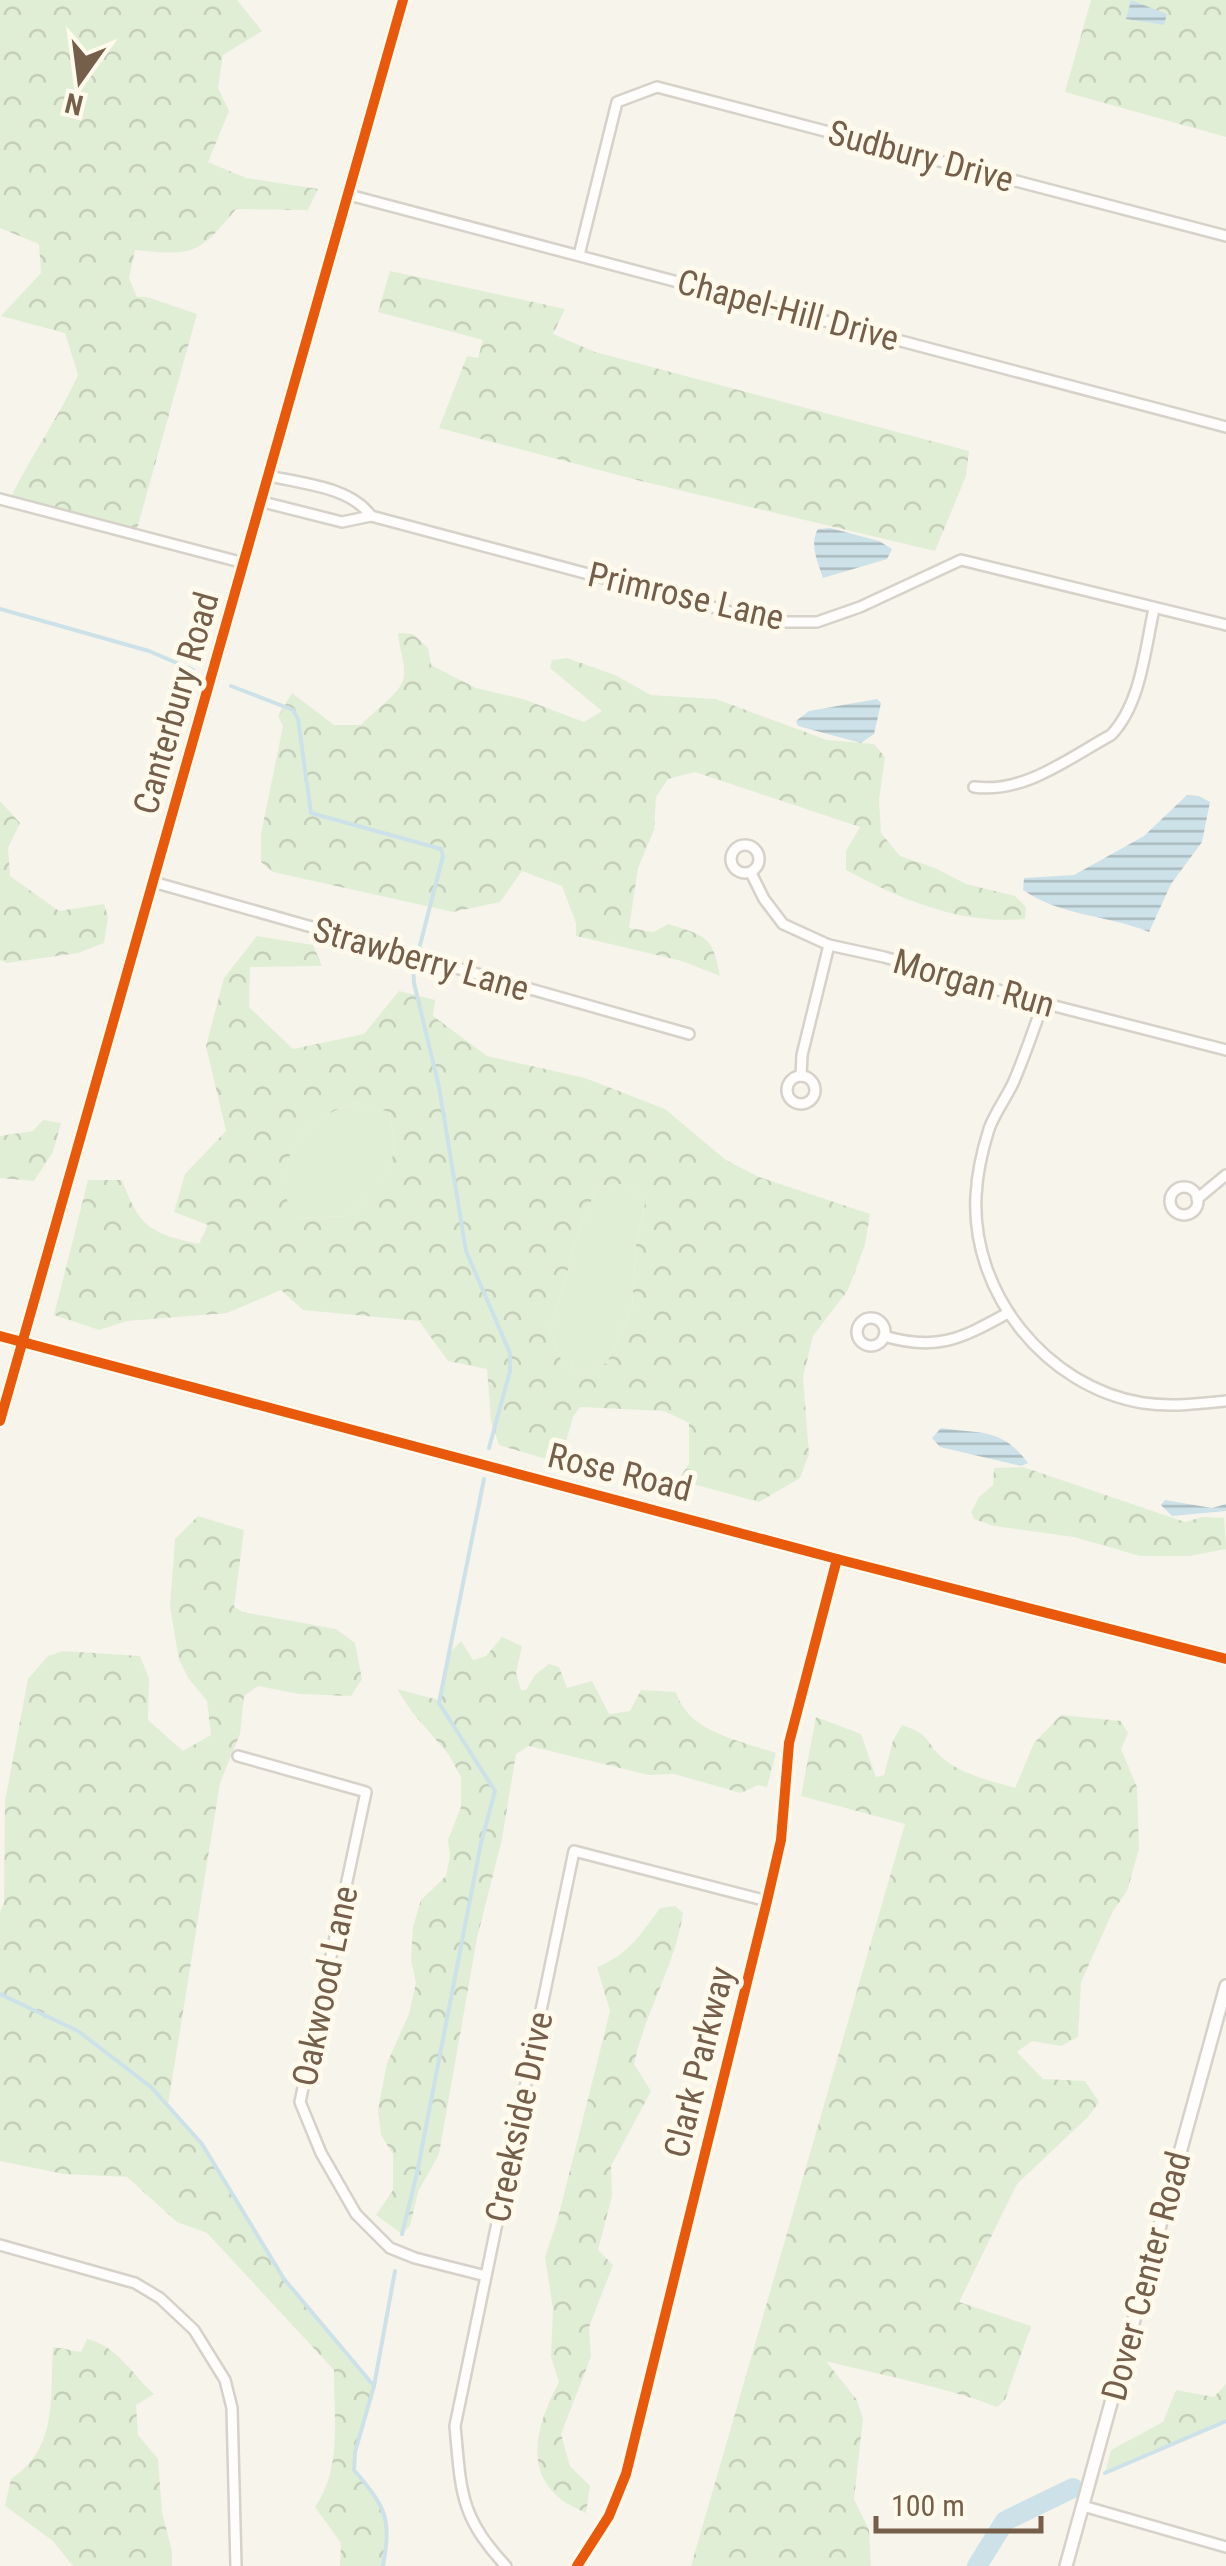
<svg xmlns="http://www.w3.org/2000/svg" width="1226" height="2566" font-family="'Roboto Condensed',sans-serif">
  <defs>
    <pattern id="forest-crowns" width="20" height="18" patternUnits="userSpaceOnUse" patternTransform="scale(2.5)"><rect width="20" height="18" fill="#e1eed6"/><path d="M2 6a3 3 0 1 1 6 0M12 15a3 3 0 1 1 6 0" fill="none" stroke="#c4ceb9"/></pattern>
    <pattern id="water-rules" width="6" height="5" patternUnits="userSpaceOnUse" patternTransform="scale(2.5)"><rect width="6" height="5" fill="#cce2e8"/><path d="M0 2.5h6" fill="none" stroke="#aababe"/></pattern>
  </defs>
  <rect width="100%" height="100%" fill="#f7f4eb"/>
  <g fill="#e1eed6">
    <path d="M 359,1103 L 389,1112 C 403,1167 386,1181 347,1216 L 293,1218 C 268,1163 302,1115 359,1103 Z"/>
    <path d="M 613,1184 L 630,1184 L 645,1203 L 636,1246 L 632,1309 L 607,1363 L 582,1374 L 560,1358 L 550,1331 L 580,1228 L 596,1189 Z"/>
  </g>
  <g fill="url(#forest-crowns)" fill-rule="evenodd">
    <path d="M 0,0 L 237,0 L 262,31 L 223,55 L 218,88 L 229,111 L 208,162 L 246,178 L 318,189 L 308,210 L 236,209 C 198,255 194,256 135,250 L 129,278 L 137,297 L 147,297 L 197,314 L 137,529 L 12,495 C 32,454 59,417 78,375 L 65,333 L 1,316 L 41,273 L 39,244 L 0,228 Z"/>
    <path d="M 1091,0 L 1226,0 L 1226,137 L 1065,92 Z"/>
    <path d="M 390,271 L 565,309 L 553,334 L 595,352 L 969,451 L 966,476 L 935,551 L 641,481 L 439,428 L 467,356 L 478,358 L 483,340 L 378,312 Z"/>
    <path d="M 398,633 L 413,634 L 428,648 L 431,665 L 476,688 L 523,699 L 584,722 L 602,711 L 550,668 L 552,660 L 567,658 L 615,675 L 651,695 L 716,699 L 827,740 L 874,744 L 885,757 L 879,800 L 881,833 L 900,856 L 935,868 L 966,884 L 1015,896 L 1026,907 L 1025,919 C 961,925 902,900 846,870 L 846,851 L 860,827 L 695,772 L 668,779 L 656,797 L 654,830 L 638,868 L 629,928 L 654,932 L 668,924 C 706,936 713,936 720,976 L 682,961 L 576,936 L 576,923 L 562,886 L 522,871 L 500,902 L 453,912 L 273,872 L 261,862 L 261,834 L 283,726 L 278,716 L 292,693 L 334,725 L 361,725 C 373,711 404,692 404,675 C 405,662 399,647 398,633 Z"/>
    <path d="M 0,801 L 20,823 L 8,848 L 10,876 L 59,911 L 104,904 L 108,917 L 104,943 L 78,953 L 7,963 L 0,960 Z"/>
    <path d="M 257,936 L 313,945 L 322,966 L 250,967 L 249,1007 L 293,1049 L 364,1034 L 399,991 L 435,1000 L 433,1016 L 487,1056 L 585,1078 L 665,1109 L 726,1160 L 759,1177 L 870,1214 L 865,1245 L 848,1290 L 813,1336 L 803,1377 L 809,1454 L 800,1478 L 759,1502 L 678,1480 L 689,1464 L 689,1423 L 664,1411 L 580,1407 L 573,1417 L 560,1463 L 499,1445 L 491,1421 L 487,1369 L 448,1361 L 419,1321 L 303,1310 L 281,1290 L 227,1313 L 127,1321 L 99,1330 L 54,1315 L 88,1180 L 122,1180 C 140,1228 150,1233 199,1244 L 208,1225 L 174,1212 L 185,1174 L 226,1131 L 206,1046 L 224,978 ZM 358,1103 L 389,1112 C 403,1167 385,1181 347,1216 L 294,1218 C 267,1164 303,1115 358,1103 ZM 613,1184 L 630,1184 L 645,1203 L 636,1246 L 632,1309 L 607,1363 L 582,1374 L 560,1358 L 550,1331 L 580,1228 L 596,1189 Z"/>
    <path d="M 43,1120 L 61,1123 L 53,1152 L 34,1181 L 0,1178 L 0,1136 L 33,1131 Z"/>
    <path d="M 1023,1467 L 1185,1522 L 1202,1517 L 1224,1518 L 1226,1549 L 1189,1556 L 1140,1556 L 1074,1537 L 994,1526 L 974,1519 L 971,1512 L 979,1497 L 993,1485 L 994,1468 Z"/>
    <path d="M 198,1516 L 244,1530 L 234,1607 L 243,1612 L 336,1629 L 355,1643 L 362,1679 L 351,1696 L 299,1694 L 258,1686 L 244,1696 L 240,1734 L 220,1783 L 168,2105 L 202,2144 L 284,2279 L 374,2386 L 355,2452 L 354,2470 C 384,2508 392,2516 383,2566 L 340,2566 L 341,2543 L 315,2507 C 343,2467 333,2416 334,2370 L 207,2233 L 177,2222 L 127,2177 L 64,2174 L 0,2161 L 0,1912 L 4,1902 L 5,1801 L 28,1679 L 48,1656 L 63,1651 L 140,1656 L 149,1678 L 148,1720 L 183,1751 L 211,1735 L 207,1701 L 189,1679 L 179,1660 L 170,1607 L 175,1539 Z"/>
    <path d="M 502,1637 L 522,1646 L 516,1673 L 521,1690 L 526,1690 L 535,1675 L 549,1664 L 559,1667 L 567,1688 L 592,1681 L 609,1714 L 630,1711 L 641,1690 L 676,1692 C 687,1732 741,1741 776,1753 L 767,1787 L 758,1785 L 741,1793 L 674,1774 L 649,1775 L 529,1746 L 516,1754 L 502,1839 L 477,1938 L 439,2154 L 418,2192 L 410,2226 L 402,2234 L 376,2215 L 393,2190 L 393,2154 L 381,2135 L 378,2110 L 387,2063 L 409,2014 L 416,1983 L 411,1960 L 413,1927 L 421,1900 L 446,1876 L 450,1857 L 448,1840 L 461,1807 L 461,1777 L 449,1755 L 412,1712 L 397,1689 L 439,1700 L 447,1656 L 461,1641 L 473,1660 L 486,1656 Z"/>
    <path d="M 1061,1715 L 1121,1721 L 1128,1733 L 1121,1749 L 1137,1787 L 1139,1849 L 1127,1891 L 1113,1911 L 1081,1982 L 1078,2037 L 1061,2046 L 1032,2041 L 1017,2052 L 1043,2079 L 1085,2081 L 1099,2102 L 1088,2117 L 1017,2184 L 959,2302 L 1031,2326 L 1005,2400 L 997,2407 C 942,2386 884,2376 826,2361 L 857,2400 L 863,2419 L 854,2499 L 869,2530 L 871,2566 L 691,2566 L 905,1824 L 801,1796 L 816,1717 L 861,1734 L 876,1777 L 884,1775 L 893,1741 L 902,1725 C 935,1736 924,1744 945,1760 C 964,1775 992,1781 1015,1788 L 1034,1743 Z"/>
    <path d="M 675,1906 L 683,1913 C 675,1966 645,2012 634,2064 L 651,2091 L 611,2166 L 612,2196 L 598,2250 L 613,2265 L 589,2327 L 591,2357 L 561,2434 L 570,2466 L 590,2486 L 586,2513 C 577,2508 565,2504 558,2497 C 522,2466 540,2418 559,2382 L 551,2357 L 553,2309 L 545,2257 L 558,2218 L 610,2011 L 597,1967 C 627,1956 642,1933 660,1908 Z"/>
    <path d="M 87,2339 C 116,2345 133,2375 154,2394 L 136,2405 L 138,2435 L 158,2459 L 162,2512 L 172,2551 L 172,2566 L 73,2566 L 53,2541 L 5,2506 L 11,2479 C 58,2448 50,2399 53,2347 L 81,2352 Z"/>
    <path d="M 1226,2384 L 1226,2421 L 1105,2473 L 1111,2450 L 1163,2422 L 1176,2390 L 1214,2397 Z"/>
  </g>
  <g fill="url(#water-rules)">
    <path d="M 1131,0 L 1167,14 L 1164,25 L 1126,19 Z"/>
    <path d="M 830,528 L 879,541 L 892,549 L 887,559 L 823,578 C 818,562 809,544 818,529 Z"/>
    <path d="M 877,699 L 881,703 L 874,734 L 861,743 L 798,726 L 796,721 L 809,711 Z"/>
    <path d="M 1187,795 L 1199,796 L 1210,802 L 1202,842 L 1171,884 L 1149,932 C 1108,915 1060,916 1023,890 L 1024,878 L 1074,875 L 1144,836 Z"/>
    <path d="M 941,1428 C 978,1434 1002,1427 1028,1463 L 1021,1466 L 940,1447 L 932,1438 Z"/>
    <path d="M 1165,1500 L 1212,1508 L 1226,1504 L 1226,1511 L 1172,1516 L 1161,1505 Z"/>
  </g>
  <g fill="none" stroke-linecap="round" stroke-linejoin="round">
    <g stroke="#cce2e8" stroke-width="4">
      <path d="M 0,609 L 149,651 L 193,670"/>
      <path d="M 231,686 L 293,710 L 298,719 L 311,813 L 441,849 L 443,856 L 419,949"/>
      <path d="M 413,966 L 414,983 L 439,1087 L 466,1251 L 510,1353 L 510,1371 L 489,1448"/>
      <path d="M 0,1994 L 78,2031 L 151,2087 L 202,2144 L 284,2279 L 374,2386"/>
      <path d="M 402,2234 L 417,2173 L 481,1843 L 495,1791 L 439,1703 L 484,1479"/>
      <path d="M 1105,2473 L 1226,2421"/>
      <path d="M 383,2566 C 392,2516 385,2507 354,2470 L 355,2452 L 374,2386 L 395,2271"/>
    </g>
    <path stroke="#cce2e8" stroke-width="20" d="M 977,2566 L 1005,2521 L 1073,2488"/>
    <defs>
      <g id="minor">
        <path d="M 349,195 L 1226,427"/>
        <path d="M 579,255 L 617,102 L 657,87 L 1226,236"/>
        <path d="M 270,476 C 303,484 351,487 371,516"/>
        <path d="M 0,499 L 244,563"/>
        <path d="M 263,502 L 342,522 L 371,516 L 742,615 L 781,622 L 817,622 L 860,607 L 961,560 L 1226,625"/>
        <path d="M 974,787 C 1024,794 1069,758 1111,735 C 1141,704 1145,649 1154,609"/>
        <circle cx="745" cy="859" r="14"/>
        <path d="M 751,873 L 764,899 L 783,924 L 829,945 L 884,957 L 1043,1003 L 1226,1050"/>
        <path d="M 153,882 L 689,1034"/>
        <path d="M 1043,1003 C 1034,1029 1025,1055 1014,1081 C 1007,1097 995,1112 989,1129 C 983,1148 977,1175 976,1196 C 971,1293 1046,1387 1143,1403 C 1171,1407 1198,1404 1226,1401"/>
        <path d="M 801,1076 L 802,1055 L 829,945"/>
        <circle cx="801" cy="1090" r="14"/>
        <circle cx="1184" cy="1201" r="14"/>
        <path d="M 1197,1199 L 1226,1175"/>
        <circle cx="871" cy="1332" r="14"/>
        <path d="M 884,1336 C 938,1352 962,1338 1008,1313"/>
        <path d="M 238,1756 L 366,1792 L 300,2102 L 321,2153 L 356,2214 L 390,2248 L 415,2258 L 486,2276"/>
        <path d="M 0,2245 L 135,2283 L 160,2298 L 194,2330 L 225,2380 L 232,2408 L 236,2566"/>
        <path d="M 1083,2506 L 1226,2547"/>
        <path d="M 506,2566 C 459,2517 461,2489 455,2426 L 574,1851 L 767,1901"/>
        <path d="M 577,2566 L 609,2516 L 626,2474 L 767,1901 L 781,1840 L 789,1743 L 837,1559"/>
      </g>
      <g id="tertiary">
        <path d="M 0,1336 L 837,1559 L 1226,1659"/>
        <path d="M 0,1421 L 403,0"/>
        <path d="M 1066,2566 L 1226,1986"/>
      </g>
    </defs>
    <use href="#minor" stroke="#d6d1c9" stroke-width="14"/>
    <use href="#tertiary" stroke="#d6d1c9" stroke-width="16"/>
    <use href="#minor" stroke="#fefdfc" stroke-width="9"/>
    <use href="#tertiary" stroke="#fefdfc" stroke-width="11"/>
    <defs>
      <g id="cycleway">
        <path d="M 0,1336 L 837,1559 L 1226,1659"/>
        <path d="M 0,1421 L 403,0"/>
        <path d="M 577,2566 L 609,2516 L 626,2474 L 767,1901 L 781,1840 L 789,1743 L 837,1559"/>
      </g>
    </defs>
    <use href="#cycleway" stroke="#fffaec" stroke-width="16"/>
    <use href="#cycleway" stroke="#e8590c" stroke-width="10"/>
  </g>
  <g text-anchor="middle" stroke-width="10" stroke-linejoin="round" paint-order="stroke">
    <g font-size="35" fill="#765f4a" stroke="#fffaec">
      <text transform="translate(921 156) rotate(15)" y="12">Sudbury Drive</text>
      <text transform="translate(788 310) rotate(15)" y="12">Chapel-Hill Drive</text>
      <text transform="translate(686 596) rotate(13)" y="12">Primrose Lane</text>
      <text transform="translate(176 703) rotate(-74)" y="12">Canterbury Road</text>
      <text transform="translate(421 959) rotate(16)" y="12">Strawberry Lane</text>
      <text transform="translate(974 983) rotate(16)" y="12">Morgan Run</text>
      <text transform="translate(620 1472) rotate(14)" y="12">Rose Road</text>
      <text transform="translate(325 1986) rotate(-78)" y="12">Oakwood Lane</text>
      <text transform="translate(699 2062) rotate(-76)" y="12">Clark Parkway</text>
      <text transform="translate(519 2117) rotate(-78)" y="12">Creekside Drive</text>
      <text transform="translate(1146 2276) rotate(-75)" y="12">Dover Center Road</text>
    </g>
  </g>
  <g transform="translate(80 80) rotate(194)" stroke="#fffaec" stroke-width="8" paint-order="stroke">
  <path d="M0-8L18 38L0 25L-18 38Z" fill="#765f4a"/>
  <text y="-15" font-size="28" font-weight="bold" text-anchor="middle" fill="#765f4a">N</text>
  </g>
  <path d="M876 2516v15h165v-15" fill="none" stroke="#765f4a" stroke-width="5"/>
  <text x="891" y="2516" font-size="30" fill="#765f4a" stroke="#fffaec" stroke-width="8" paint-order="stroke">100 m</text>
</svg>
